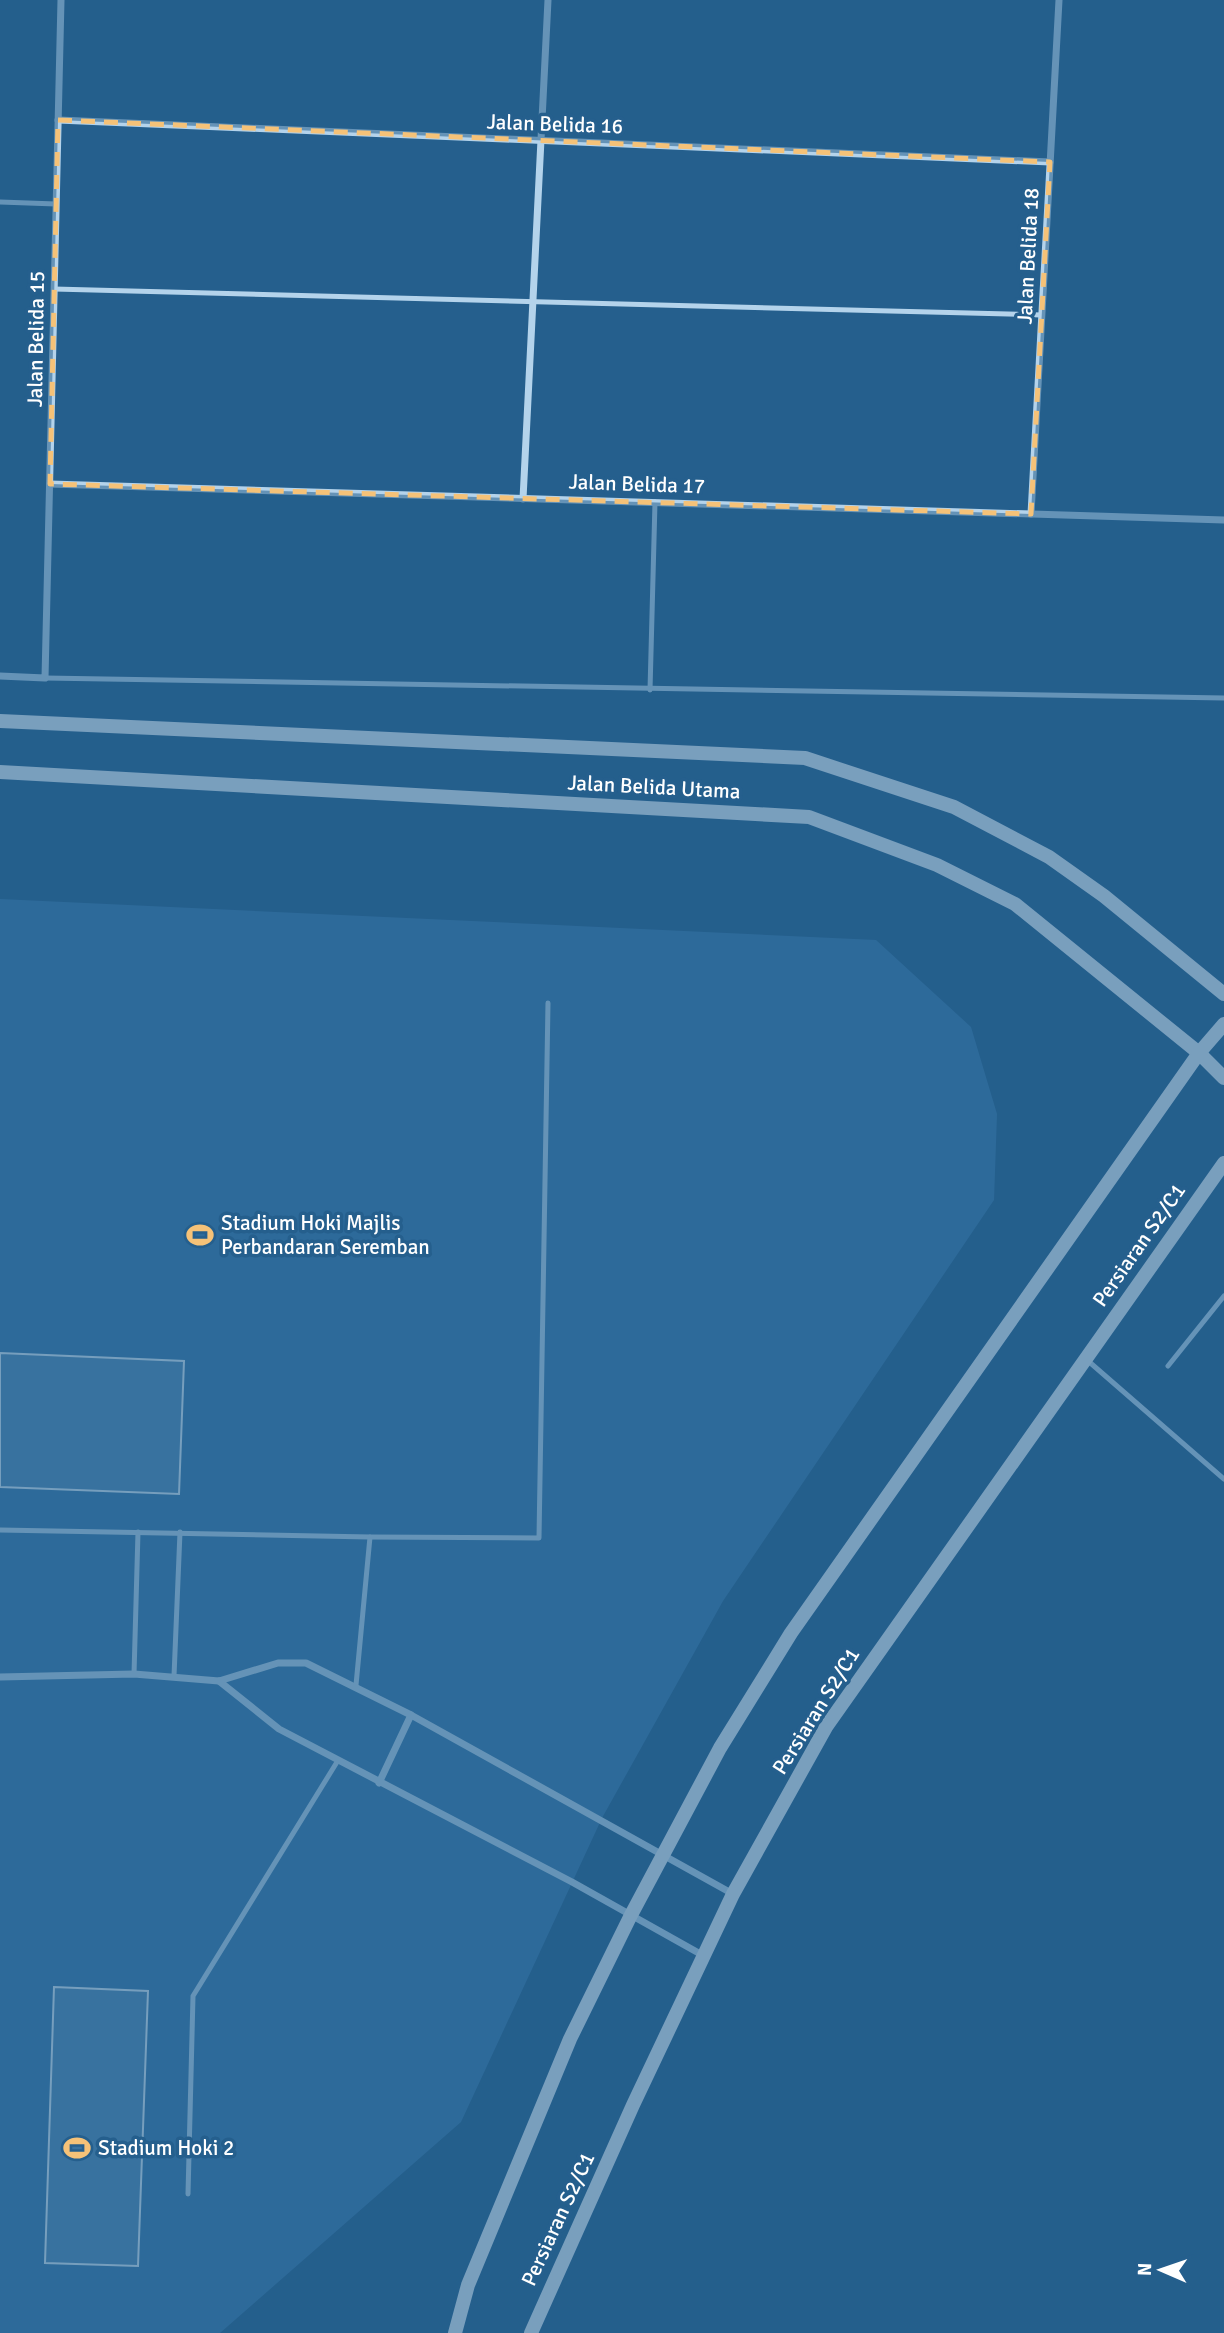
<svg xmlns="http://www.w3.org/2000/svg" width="1224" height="2333" font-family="Signika,sans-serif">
  <rect width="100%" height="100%" fill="#255f8d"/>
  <path fill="#3979aa" d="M 0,899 L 876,940 L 971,1027 L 997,1114 L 994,1200 L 723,1601 L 602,1818 L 461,2122 L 220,2333 L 0,2333 Z"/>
  <g fill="#518ab6" stroke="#d9ebf8" stroke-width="2">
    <path d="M 0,1353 L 184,1361 L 179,1494 L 0,1487 Z"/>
    <path d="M 54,1987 L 148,1991 L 138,2266 L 45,2263 Z"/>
  </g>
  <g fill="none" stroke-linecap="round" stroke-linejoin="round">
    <g stroke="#b4d3eb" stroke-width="5">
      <path d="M 0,202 L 56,204"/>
      <path d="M 54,289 L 1042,315"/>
      <path d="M 45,678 L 1224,698"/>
      <path d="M 650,690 L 655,502"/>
      <path d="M 1087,1360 L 1224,1479"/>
      <path d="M 1168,1366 L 1224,1296"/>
      <path d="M 0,1530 L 370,1537 L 356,1685"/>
      <path d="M 370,1537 L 539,1538 L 548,1003"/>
      <path d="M 134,1674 L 138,1532"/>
      <path d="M 174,1676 L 180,1532"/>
      <path d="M 188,2194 L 193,1996 L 337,1762"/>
    </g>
    <g stroke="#b4d3eb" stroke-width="7">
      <path d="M 58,120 L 1050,162"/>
      <path d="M 50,484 L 1224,520"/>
      <path d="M 523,499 L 548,0"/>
      <path d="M 1031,514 L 1059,0"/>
      <path d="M 0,676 L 45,678 L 61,0"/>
      <path d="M 0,1677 L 134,1674 L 219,1681 L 278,1663 L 306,1663 L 411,1715 L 733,1894"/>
      <path d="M 219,1681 L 279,1729 L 572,1882 L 704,1956"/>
      <path d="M 379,1783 L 411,1715"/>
    </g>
    <g stroke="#dfedf9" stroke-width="14">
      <path d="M 0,721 L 805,758 L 954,807 L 1049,857 L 1104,896 L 1224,994"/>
      <path d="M 0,772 L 809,817 L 937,865 L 1015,904 L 1199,1053 L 1224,1078"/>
      <path d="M 455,2333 L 468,2285 L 570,2039 L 631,1915 L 720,1748 L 791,1633 L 1199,1053 L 1224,1024"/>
      <path d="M 531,2333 L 633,2105 L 733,1894 L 826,1727 L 1224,1163"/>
    </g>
  </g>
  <path d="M0 0H1224V2333H0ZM 58,120 L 1050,162 L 1031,514 L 50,484 Z" fill="#255f8d" fill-opacity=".55" fill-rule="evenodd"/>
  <path fill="none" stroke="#f5c278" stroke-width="5" stroke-dasharray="14 9" stroke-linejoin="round" d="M 58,120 L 1050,162 L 1031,514 L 50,484 Z"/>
  <defs>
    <symbol id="stadium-bare" viewBox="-9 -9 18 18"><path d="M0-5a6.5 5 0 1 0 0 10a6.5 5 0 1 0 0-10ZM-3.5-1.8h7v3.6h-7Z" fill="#f5c278" stroke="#255f8d" stroke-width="2.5" paint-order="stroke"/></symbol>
  </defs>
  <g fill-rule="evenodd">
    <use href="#stadium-bare" x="181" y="1216" width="38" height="38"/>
    <use href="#stadium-bare" x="58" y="2129" width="38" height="38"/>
  </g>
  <g text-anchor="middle" stroke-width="7" stroke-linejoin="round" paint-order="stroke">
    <g font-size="21" fill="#fff" stroke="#255f8d">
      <text transform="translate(555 124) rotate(2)" y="7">Jalan Belida 16</text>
      <text transform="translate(1028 256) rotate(-87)" y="7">Jalan Belida 18</text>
      <text transform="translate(36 339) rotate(-89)" y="7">Jalan Belida 15</text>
      <text transform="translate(637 484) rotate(2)" y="7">Jalan Belida 17</text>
      <text transform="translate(654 787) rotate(3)" y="7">Jalan Belida Utama</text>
      <text transform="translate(1139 1245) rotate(-55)" y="7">Persiaran S2/C1</text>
      <text transform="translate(816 1711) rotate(-58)" y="7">Persiaran S2/C1</text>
      <text transform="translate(558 2219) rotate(-65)" y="7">Persiaran S2/C1</text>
    </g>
    <g font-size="21" fill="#fff" stroke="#255f8d" text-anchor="start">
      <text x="221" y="1230">Stadium Hoki Majlis<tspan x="221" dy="24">Perbandaran Seremban</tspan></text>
      <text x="98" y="2155">Stadium Hoki 2</text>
    </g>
  </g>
  <g transform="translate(1161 2270) rotate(272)" stroke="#255f8d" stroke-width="5" paint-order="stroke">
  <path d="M0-5L12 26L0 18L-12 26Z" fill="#ffffff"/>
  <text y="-10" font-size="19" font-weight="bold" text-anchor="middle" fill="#ffffff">N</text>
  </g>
</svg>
